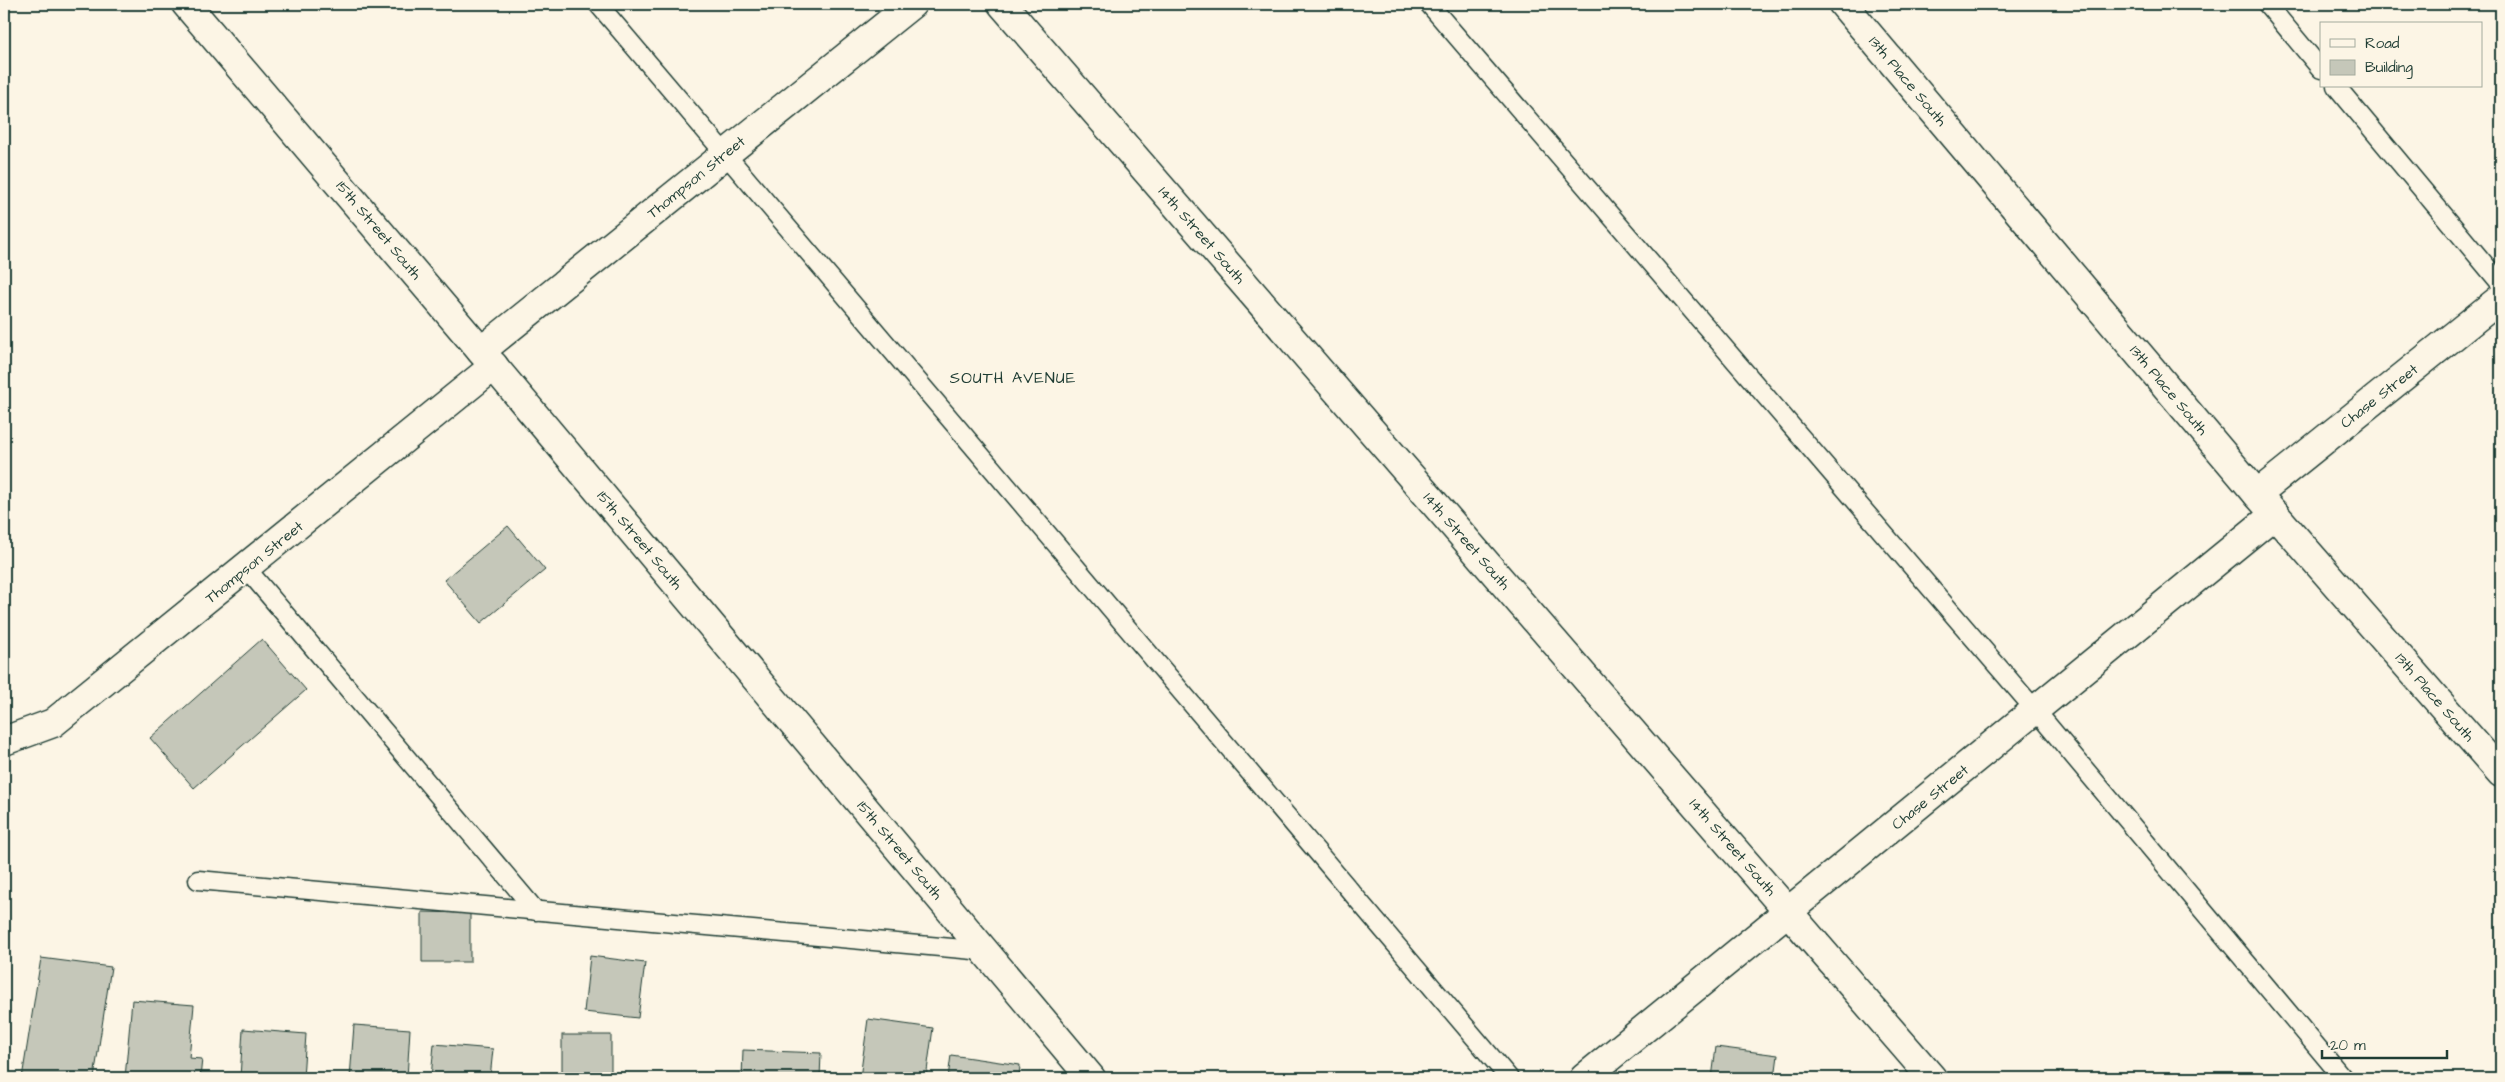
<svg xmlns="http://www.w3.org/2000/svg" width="2505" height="1082" font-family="'Architects Daughter',sans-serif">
  <rect width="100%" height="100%" fill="#fcf5e5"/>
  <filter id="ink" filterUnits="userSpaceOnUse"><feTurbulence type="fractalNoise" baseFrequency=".02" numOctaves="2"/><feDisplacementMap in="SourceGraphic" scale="10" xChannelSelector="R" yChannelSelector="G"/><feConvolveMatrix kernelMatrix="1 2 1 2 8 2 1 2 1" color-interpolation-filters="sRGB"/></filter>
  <g filter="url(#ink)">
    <g fill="#c5c7b9" stroke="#1f3d34">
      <path d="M 508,526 L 545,570 L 481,623 L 444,580 Z"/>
      <path d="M 262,639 L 306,690 L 194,788 L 150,738 Z"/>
      <path d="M 422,912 L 470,913 L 470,962 L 422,962 Z"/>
      <path d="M 590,956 L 645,963 L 638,1018 L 584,1012 Z"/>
      <path d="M 41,958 L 111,967 L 94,1078 L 22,1078 Z"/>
      <path d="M 132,1000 L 194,1005 L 189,1058 L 202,1059 L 200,1078 L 125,1078 Z"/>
      <path d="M 868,1019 L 933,1028 L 926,1078 L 860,1078 Z"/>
      <path d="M 354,1025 L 410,1029 L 407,1078 L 350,1078 Z"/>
      <path d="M 243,1029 L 306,1034 L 303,1078 L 240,1078 Z"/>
      <rect x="562" y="1035" width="49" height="43"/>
      <path d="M 434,1044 L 493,1049 L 490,1078 L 431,1078 Z"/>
      <path d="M 1716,1047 L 1778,1055 L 1775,1078 L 1712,1078 Z"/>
      <path d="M 743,1050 L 821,1053 L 820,1078 L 742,1078 Z"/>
      <path d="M 951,1055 L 1020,1065 L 1019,1078 L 948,1078 Z"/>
    </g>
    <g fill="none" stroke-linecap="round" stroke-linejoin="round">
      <defs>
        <g id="lane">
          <path d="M 598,4 L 1509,1078"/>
          <path d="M 1429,4 L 2036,711 L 2343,1078"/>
          <path d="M 2267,4 L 2321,69"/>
          <path d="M 2336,86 L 2501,284"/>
          <path d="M 246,568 L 536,911"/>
          <path d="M 198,880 L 985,951"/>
        </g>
        <g id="street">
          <path d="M 186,4 L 481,351 L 1091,1078"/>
          <path d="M 1002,4 L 1932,1078"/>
          <path d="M 1843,4 L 2257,494 L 2501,773"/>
          <path d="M 481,351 L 912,4"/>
          <path d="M 2257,494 L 2501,298"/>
          <path d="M 4,741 L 53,723 L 494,366"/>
          <path d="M 1584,1078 L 2275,514"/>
        </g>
      </defs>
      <use href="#lane" stroke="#1f3d34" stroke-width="21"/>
      <use href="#street" stroke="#1f3d34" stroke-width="31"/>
      <use href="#lane" stroke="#fcf5e5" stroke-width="18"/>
      <use href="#street" stroke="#fcf5e5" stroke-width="28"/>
    </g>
  </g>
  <g text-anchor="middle" stroke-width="4" stroke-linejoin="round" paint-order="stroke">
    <g font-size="15" fill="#1f3d34" stroke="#fcf5e5">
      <text transform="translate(1908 81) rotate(50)" y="5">13th Place South</text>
      <text transform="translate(696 177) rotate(-39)" y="5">Thompson Street</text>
      <text transform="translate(379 230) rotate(50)" y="5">15th Street South</text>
      <text transform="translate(1202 235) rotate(49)" y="5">14th Street South</text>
      <text transform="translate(2169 390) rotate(50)" y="5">13th Place South</text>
      <text transform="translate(2379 396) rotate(-38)" y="5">Chase Street</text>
      <text transform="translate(640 540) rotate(50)" y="5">15th Street South</text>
      <text transform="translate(1467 541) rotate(49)" y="5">14th Street South</text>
      <text transform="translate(254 562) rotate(-39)" y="5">Thompson Street</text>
      <text transform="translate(2435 697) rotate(49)" y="5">13th Place South</text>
      <text transform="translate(1930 797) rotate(-39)" y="5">Chase Street</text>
      <text transform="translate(1733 847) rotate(49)" y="5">14th Street South</text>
      <text transform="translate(900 850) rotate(50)" y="5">15th Street South</text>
    </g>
    <g font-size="16" letter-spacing="1" fill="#1f3d34" stroke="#fcf5e5">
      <text x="1013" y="383">SOUTH AVENUE</text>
    </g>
  </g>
  <rect width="2505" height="1082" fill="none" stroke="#fcf5e5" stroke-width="20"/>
  <rect x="10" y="10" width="2485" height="1062" fill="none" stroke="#1f3d34" stroke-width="2" filter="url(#ink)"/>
  <rect x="2320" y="22" width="162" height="65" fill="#fcf5e5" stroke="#a4ab9e"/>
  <rect x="2330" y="39" width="25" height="8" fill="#fcf5e5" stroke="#a4ab9e"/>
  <text x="2365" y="48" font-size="15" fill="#1f3d34">Road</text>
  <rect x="2330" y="60" width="25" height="15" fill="#c5c7b9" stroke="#a4ab9e"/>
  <text x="2365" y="72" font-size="15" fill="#1f3d34">Building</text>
  <path d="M2322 1050v8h125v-8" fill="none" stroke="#1f3d34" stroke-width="2.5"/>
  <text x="2330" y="1050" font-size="15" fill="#1f3d34" stroke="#fcf5e5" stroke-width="4" paint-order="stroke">20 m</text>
</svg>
